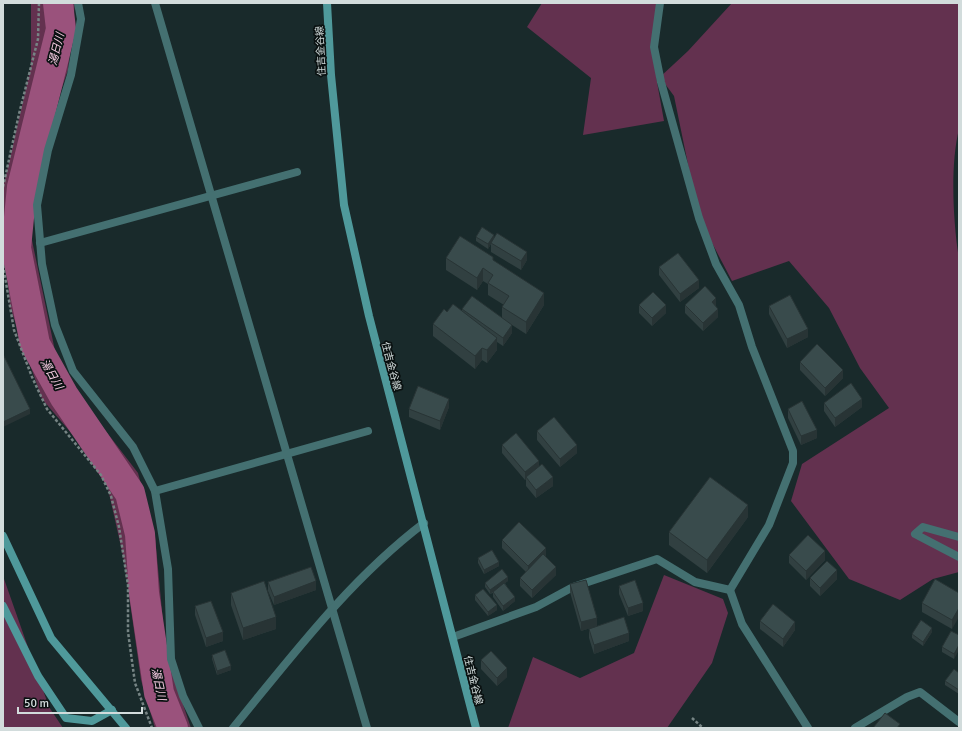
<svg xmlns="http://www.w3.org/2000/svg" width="962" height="731" font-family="Signika,'Noto Sans JP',sans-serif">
  <rect width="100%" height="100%" fill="#192a2b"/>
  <g fill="#63314f">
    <path d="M 31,3 L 75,3 L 68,70 L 47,131 L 29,226 L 59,370 L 138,473 L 155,536 L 166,654 L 191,728 L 155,728 L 141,680 L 124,560 L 104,471 L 42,399 L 10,307 L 3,224 L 3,188 L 31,66 Z"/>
    <path d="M 542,3 L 660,3 L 654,48 L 657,82 L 664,121 L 583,135 L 591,78 L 527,27 Z"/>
    <path d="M 732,3 L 959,3 L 959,129 C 950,165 953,222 959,259 L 959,572 L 933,579 L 900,600 L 849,579 L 791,501 L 802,464 L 889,408 L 860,368 L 829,308 L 789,261 L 732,281 L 699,218 L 674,96 L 660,77 L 688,51 Z"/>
    <path d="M 664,575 L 723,599 L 728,613 L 712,663 L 667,728 L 508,728 L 533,657 L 580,678 L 634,653 Z"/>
    <path d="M 3,576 L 49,707 L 63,728 L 3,728 Z"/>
  </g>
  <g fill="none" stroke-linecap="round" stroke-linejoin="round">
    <path stroke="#9a527c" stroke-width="30" d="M 58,3 L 61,29 L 22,187 L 16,248 L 35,344 L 64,396 L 130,493 L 140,534 L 144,593 L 159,693 L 173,728"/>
    <g stroke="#768484" stroke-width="2.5" stroke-dasharray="3 2" stroke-linecap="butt">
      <path d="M 3,187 L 19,114 L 38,39 L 39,3"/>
      <path d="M 3,265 L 14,330 L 32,377 L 47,409 L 101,475 L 111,496 L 119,527 L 128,585 L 128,632 L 135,683 L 152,728"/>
      <path d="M 692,718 L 703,728"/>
    </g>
    <g stroke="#447071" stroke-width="8">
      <path d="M 78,3 L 81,19 L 71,75 L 48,150 L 37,205 L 42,264 L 55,325 L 73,371 L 133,447 L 155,491 L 168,569 L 171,659 L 183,696 L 199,728"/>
      <path d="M 155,3 L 367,728"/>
      <path d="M 660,3 L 654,47 L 661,82 L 699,218 L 716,264 L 739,305 L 752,347 L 793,451 L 793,463 L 769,525 L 730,590"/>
      <path d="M 40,243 L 297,172"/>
      <path d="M 155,491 L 368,431"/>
      <path d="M 959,537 L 923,527 L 915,534 L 959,557"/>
      <path d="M 730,590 L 742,624 L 808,728"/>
      <path d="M 453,637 L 536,607 L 573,587 L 657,559 L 695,582 L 730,590"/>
      <path d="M 233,728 C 292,656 349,580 424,523"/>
      <path d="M 855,728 L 907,697 L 920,692 L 959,722"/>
    </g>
    <g stroke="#4f999b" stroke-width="8">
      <path d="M 327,3 L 331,75 L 344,205 L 369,316 L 476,728"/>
      <path d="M 3,536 L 51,638 L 126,728"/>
      <path d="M 3,606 L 38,676 L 66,718 L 92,721 L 112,710"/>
    </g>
  </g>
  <g fill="#314041">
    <path d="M 476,237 L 494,238 L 527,260 L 521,270 L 491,252 L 491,244 L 488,249 L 476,241 Z"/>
    <path d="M 446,258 L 493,261 L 544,305 L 526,334 L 512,325 L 512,333 L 503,346 L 497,342 L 497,350 L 487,363 L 482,360 L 475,369 L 433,336 L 433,324 L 447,312 L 462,312 L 462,309 L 502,318 L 502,307 L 504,305 L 488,295 L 488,284 L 483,281 L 477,290 L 446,270 Z"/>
    <path d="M 659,267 L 699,288 L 680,302 L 659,275 Z"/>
    <path d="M 639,305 L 666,313 L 652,326 L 639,313 Z"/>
    <path d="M 685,305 L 716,306 L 718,317 L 703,331 L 685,313 Z"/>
    <path d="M 769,306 L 808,337 L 787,348 L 769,314 Z"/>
    <path d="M 800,362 L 843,378 L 825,396 L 800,370 Z"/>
    <path d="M 824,403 L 862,407 L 835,427 L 824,411 Z"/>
    <path d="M 449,407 L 440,430 L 409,417 L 409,409 Z"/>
    <path d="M 788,409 L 817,438 L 801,445 L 788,418 Z"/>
    <path d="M 537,431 L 577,453 L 560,467 L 537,440 Z"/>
    <path d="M 502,445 L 539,467 L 553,486 L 536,498 L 526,486 L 526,479 L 525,480 L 502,453 Z"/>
    <path d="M 748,517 L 707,573 L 669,545 L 669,532 Z"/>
    <path d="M 502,540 L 545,557 L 556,575 L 532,598 L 520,586 L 520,578 L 526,572 L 502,548 Z"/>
    <path d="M 789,555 L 825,560 L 806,580 L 789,563 Z"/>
    <path d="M 478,558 L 499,566 L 484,574 L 478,563 Z"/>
    <path d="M 810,578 L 837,579 L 820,596 L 810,586 Z"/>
    <path d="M 508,581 L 505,583 L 515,601 L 503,611 L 493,597 L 493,593 L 490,594 L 485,587 L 485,583 Z"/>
    <path d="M 268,582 L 316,590 L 274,605 L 268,591 Z"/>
    <path d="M 570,584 L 597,626 L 581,631 L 570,592 Z"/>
    <path d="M 619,586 L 643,611 L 628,616 L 619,594 Z"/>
    <path d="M 231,593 L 276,629 L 243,640 L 231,605 Z"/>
    <path d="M 959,593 L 952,629 L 922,612 L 922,603 Z"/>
    <path d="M 475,595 L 497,610 L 488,616 L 475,600 Z"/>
    <path d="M 195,606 L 223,641 L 206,647 L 195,615 Z"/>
    <path d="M 760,621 L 795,630 L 783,647 L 760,629 Z"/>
    <path d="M 589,629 L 629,641 L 594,654 L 589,638 Z"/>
    <path d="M 932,632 L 923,646 L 912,638 L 912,634 Z"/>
    <path d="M 959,635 L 954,659 L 942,652 L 942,647 Z"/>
    <path d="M 212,655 L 231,670 L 217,675 L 212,659 Z"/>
    <path d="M 481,660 L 507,677 L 497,686 L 481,669 Z"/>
    <path d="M 959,673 L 959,694 L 945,685 L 945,681 Z"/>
  </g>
  <g fill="#283435">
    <path d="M 494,235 L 494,239 L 488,249 L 488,244 Z"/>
    <path d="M 527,252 L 527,260 L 521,270 L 521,261 Z"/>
    <path d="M 483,268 L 483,281 L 477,290 L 477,278 Z"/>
    <path d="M 699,280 L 699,288 L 680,302 L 680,294 Z"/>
    <path d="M 544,293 L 544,305 L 526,334 L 526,322 Z"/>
    <path d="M 716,298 L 716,306 L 712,310 L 712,302 Z"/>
    <path d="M 666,305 L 666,313 L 652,326 L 652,318 Z"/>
    <path d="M 718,309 L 718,317 L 703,331 L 703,323 Z"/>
    <path d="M 512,325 L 512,333 L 503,346 L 503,338 Z"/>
    <path d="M 808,329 L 808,337 L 787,348 L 787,339 Z"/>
    <path d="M 497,338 L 497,350 L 487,363 L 487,350 Z"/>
    <path d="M 482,348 L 482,360 L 475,369 L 475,356 Z"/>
    <path d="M 843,370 L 843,378 L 825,396 L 825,388 Z"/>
    <path d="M 449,399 L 449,407 L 440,430 L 440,421 Z"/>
    <path d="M 862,399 L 862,407 L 835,427 L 835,418 Z"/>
    <path d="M 30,409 L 30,414 L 3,427 L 3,422 Z"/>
    <path d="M 817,430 L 817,438 L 801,445 L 801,436 Z"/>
    <path d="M 577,445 L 577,453 L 560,467 L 560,459 Z"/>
    <path d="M 539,461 L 539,469 L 526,477 L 526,479 L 525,480 L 525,472 Z"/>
    <path d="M 553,477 L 553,486 L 536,498 L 536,490 Z"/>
    <path d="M 748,505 L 748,517 L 707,573 L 707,560 Z"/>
    <path d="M 546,548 L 546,557 L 528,574 L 528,566 Z"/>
    <path d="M 825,551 L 825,560 L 806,580 L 806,571 Z"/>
    <path d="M 499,562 L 499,566 L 484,574 L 484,570 Z"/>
    <path d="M 556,567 L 556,575 L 532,598 L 532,590 Z"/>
    <path d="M 837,570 L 837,579 L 820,596 L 820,588 Z"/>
    <path d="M 508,577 L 508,581 L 490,594 L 490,590 Z"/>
    <path d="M 316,581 L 316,590 L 274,605 L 274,597 Z"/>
    <path d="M 515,597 L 515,601 L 503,611 L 503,606 Z"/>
    <path d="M 643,603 L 643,611 L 628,616 L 628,608 Z"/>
    <path d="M 497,605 L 497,610 L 488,616 L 488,612 Z"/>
    <path d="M 959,608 L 959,617 L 952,629 L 952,620 Z"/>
    <path d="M 276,617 L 276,629 L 243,640 L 243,628 Z"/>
    <path d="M 597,618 L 597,626 L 581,631 L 581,622 Z"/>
    <path d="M 795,622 L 795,630 L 783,647 L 783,639 Z"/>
    <path d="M 932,628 L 932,632 L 923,646 L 923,642 Z"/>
    <path d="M 223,632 L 223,641 L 206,647 L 206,638 Z"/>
    <path d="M 629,633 L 629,641 L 594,654 L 594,645 Z"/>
    <path d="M 959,645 L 959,650 L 954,659 L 954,654 Z"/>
    <path d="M 231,666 L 231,670 L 217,675 L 217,671 Z"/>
    <path d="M 507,668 L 507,677 L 497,686 L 497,678 Z"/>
  </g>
  <g fill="#394b4c" stroke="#283435">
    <path d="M 482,227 L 494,235 L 488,244 L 476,237 Z"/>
    <path d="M 497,233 L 527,252 L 521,261 L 491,243 Z"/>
    <path d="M 460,236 L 493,257 L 493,260 L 544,293 L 526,322 L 502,307 L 509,296 L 488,283 L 493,275 L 483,268 L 477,278 L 446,258 Z"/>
    <path d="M 678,253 L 699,280 L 680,294 L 659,267 Z"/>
    <path d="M 705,286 L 716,298 L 712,302 L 718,309 L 703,323 L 685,305 Z"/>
    <path d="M 653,292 L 666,305 L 652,318 L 639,305 Z"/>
    <path d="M 790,295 L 808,329 L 787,339 L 769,306 Z"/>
    <path d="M 472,296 L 512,325 L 503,338 L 462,309 Z"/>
    <path d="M 453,304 L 497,338 L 487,350 L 482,348 L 475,356 L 433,324 L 444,309 L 447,312 Z"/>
    <path d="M 817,344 L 843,370 L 825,388 L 800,362 Z"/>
    <path d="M 3,354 L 30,409 L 3,422 Z"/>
    <path d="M 851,383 L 862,399 L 835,418 L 824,403 Z"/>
    <path d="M 418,386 L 449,399 L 440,421 L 409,409 Z"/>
    <path d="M 802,401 L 817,430 L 801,436 L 788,409 Z"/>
    <path d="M 554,417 L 577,445 L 560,459 L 537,431 Z"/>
    <path d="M 516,433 L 539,461 L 525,472 L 502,445 Z"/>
    <path d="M 542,464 L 553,477 L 536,490 L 526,477 Z"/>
    <path d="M 710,477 L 748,505 L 707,560 L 669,532 Z"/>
    <path d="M 519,522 L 546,548 L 528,566 L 502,540 Z"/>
    <path d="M 808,535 L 825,551 L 806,571 L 789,555 Z"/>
    <path d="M 492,550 L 499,562 L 484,570 L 478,558 Z"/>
    <path d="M 543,554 L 556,567 L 532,590 L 520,578 Z"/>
    <path d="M 827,561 L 837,570 L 820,588 L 810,578 Z"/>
    <path d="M 311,567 L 316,581 L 274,597 L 268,582 Z"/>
    <path d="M 502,569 L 508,577 L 490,590 L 485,583 Z"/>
    <path d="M 935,579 L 959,593 L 959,608 L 952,620 L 922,603 Z"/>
    <path d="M 586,580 L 597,618 L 581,622 L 570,584 Z"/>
    <path d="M 635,580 L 643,603 L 628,608 L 619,586 Z"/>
    <path d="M 264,581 L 276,617 L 243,628 L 231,593 Z"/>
    <path d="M 504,583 L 515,597 L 503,606 L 493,592 Z"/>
    <path d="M 483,589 L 497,605 L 488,612 L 475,595 Z"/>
    <path d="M 211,601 L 223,632 L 206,638 L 195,606 Z"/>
    <path d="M 773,604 L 795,622 L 783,639 L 760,621 Z"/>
    <path d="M 624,617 L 629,633 L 594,645 L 589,629 Z"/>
    <path d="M 921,620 L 932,628 L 923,642 L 912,634 Z"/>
    <path d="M 951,631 L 959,635 L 959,645 L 954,654 L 942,647 Z"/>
    <path d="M 225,650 L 231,666 L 217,671 L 212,655 Z"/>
    <path d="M 491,651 L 507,668 L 497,678 L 481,660 Z"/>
    <path d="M 954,669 L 959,673 L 959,690 L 945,681 Z"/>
    <path d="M 885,713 L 900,724 L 897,728 L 873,728 Z"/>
  </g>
  <g text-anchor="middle" stroke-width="3.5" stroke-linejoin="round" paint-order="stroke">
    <g font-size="10" fill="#d2dcdc" stroke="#0a1111">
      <text transform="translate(320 51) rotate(-93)" y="4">住吉金谷線</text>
      <text transform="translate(392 366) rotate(75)" y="4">住吉金谷線</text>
      <text transform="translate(474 680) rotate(76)" y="4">住吉金谷線</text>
    </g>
    <g font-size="11" font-style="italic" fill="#f9cfe5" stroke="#0a1111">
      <text transform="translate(56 49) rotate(-76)" y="4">湯日川</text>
      <text transform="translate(52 374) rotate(60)" y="4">湯日川</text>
      <text transform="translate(159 684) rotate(78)" y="4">湯日川</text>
    </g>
  </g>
  <rect width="962" height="731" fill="none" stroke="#d2dcdc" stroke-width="8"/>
  <path d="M18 707v6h124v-6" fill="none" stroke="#d2dcdc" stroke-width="2"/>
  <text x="24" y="707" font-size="12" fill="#d2dcdc" stroke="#0a1111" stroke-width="3" paint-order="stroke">50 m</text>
</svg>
